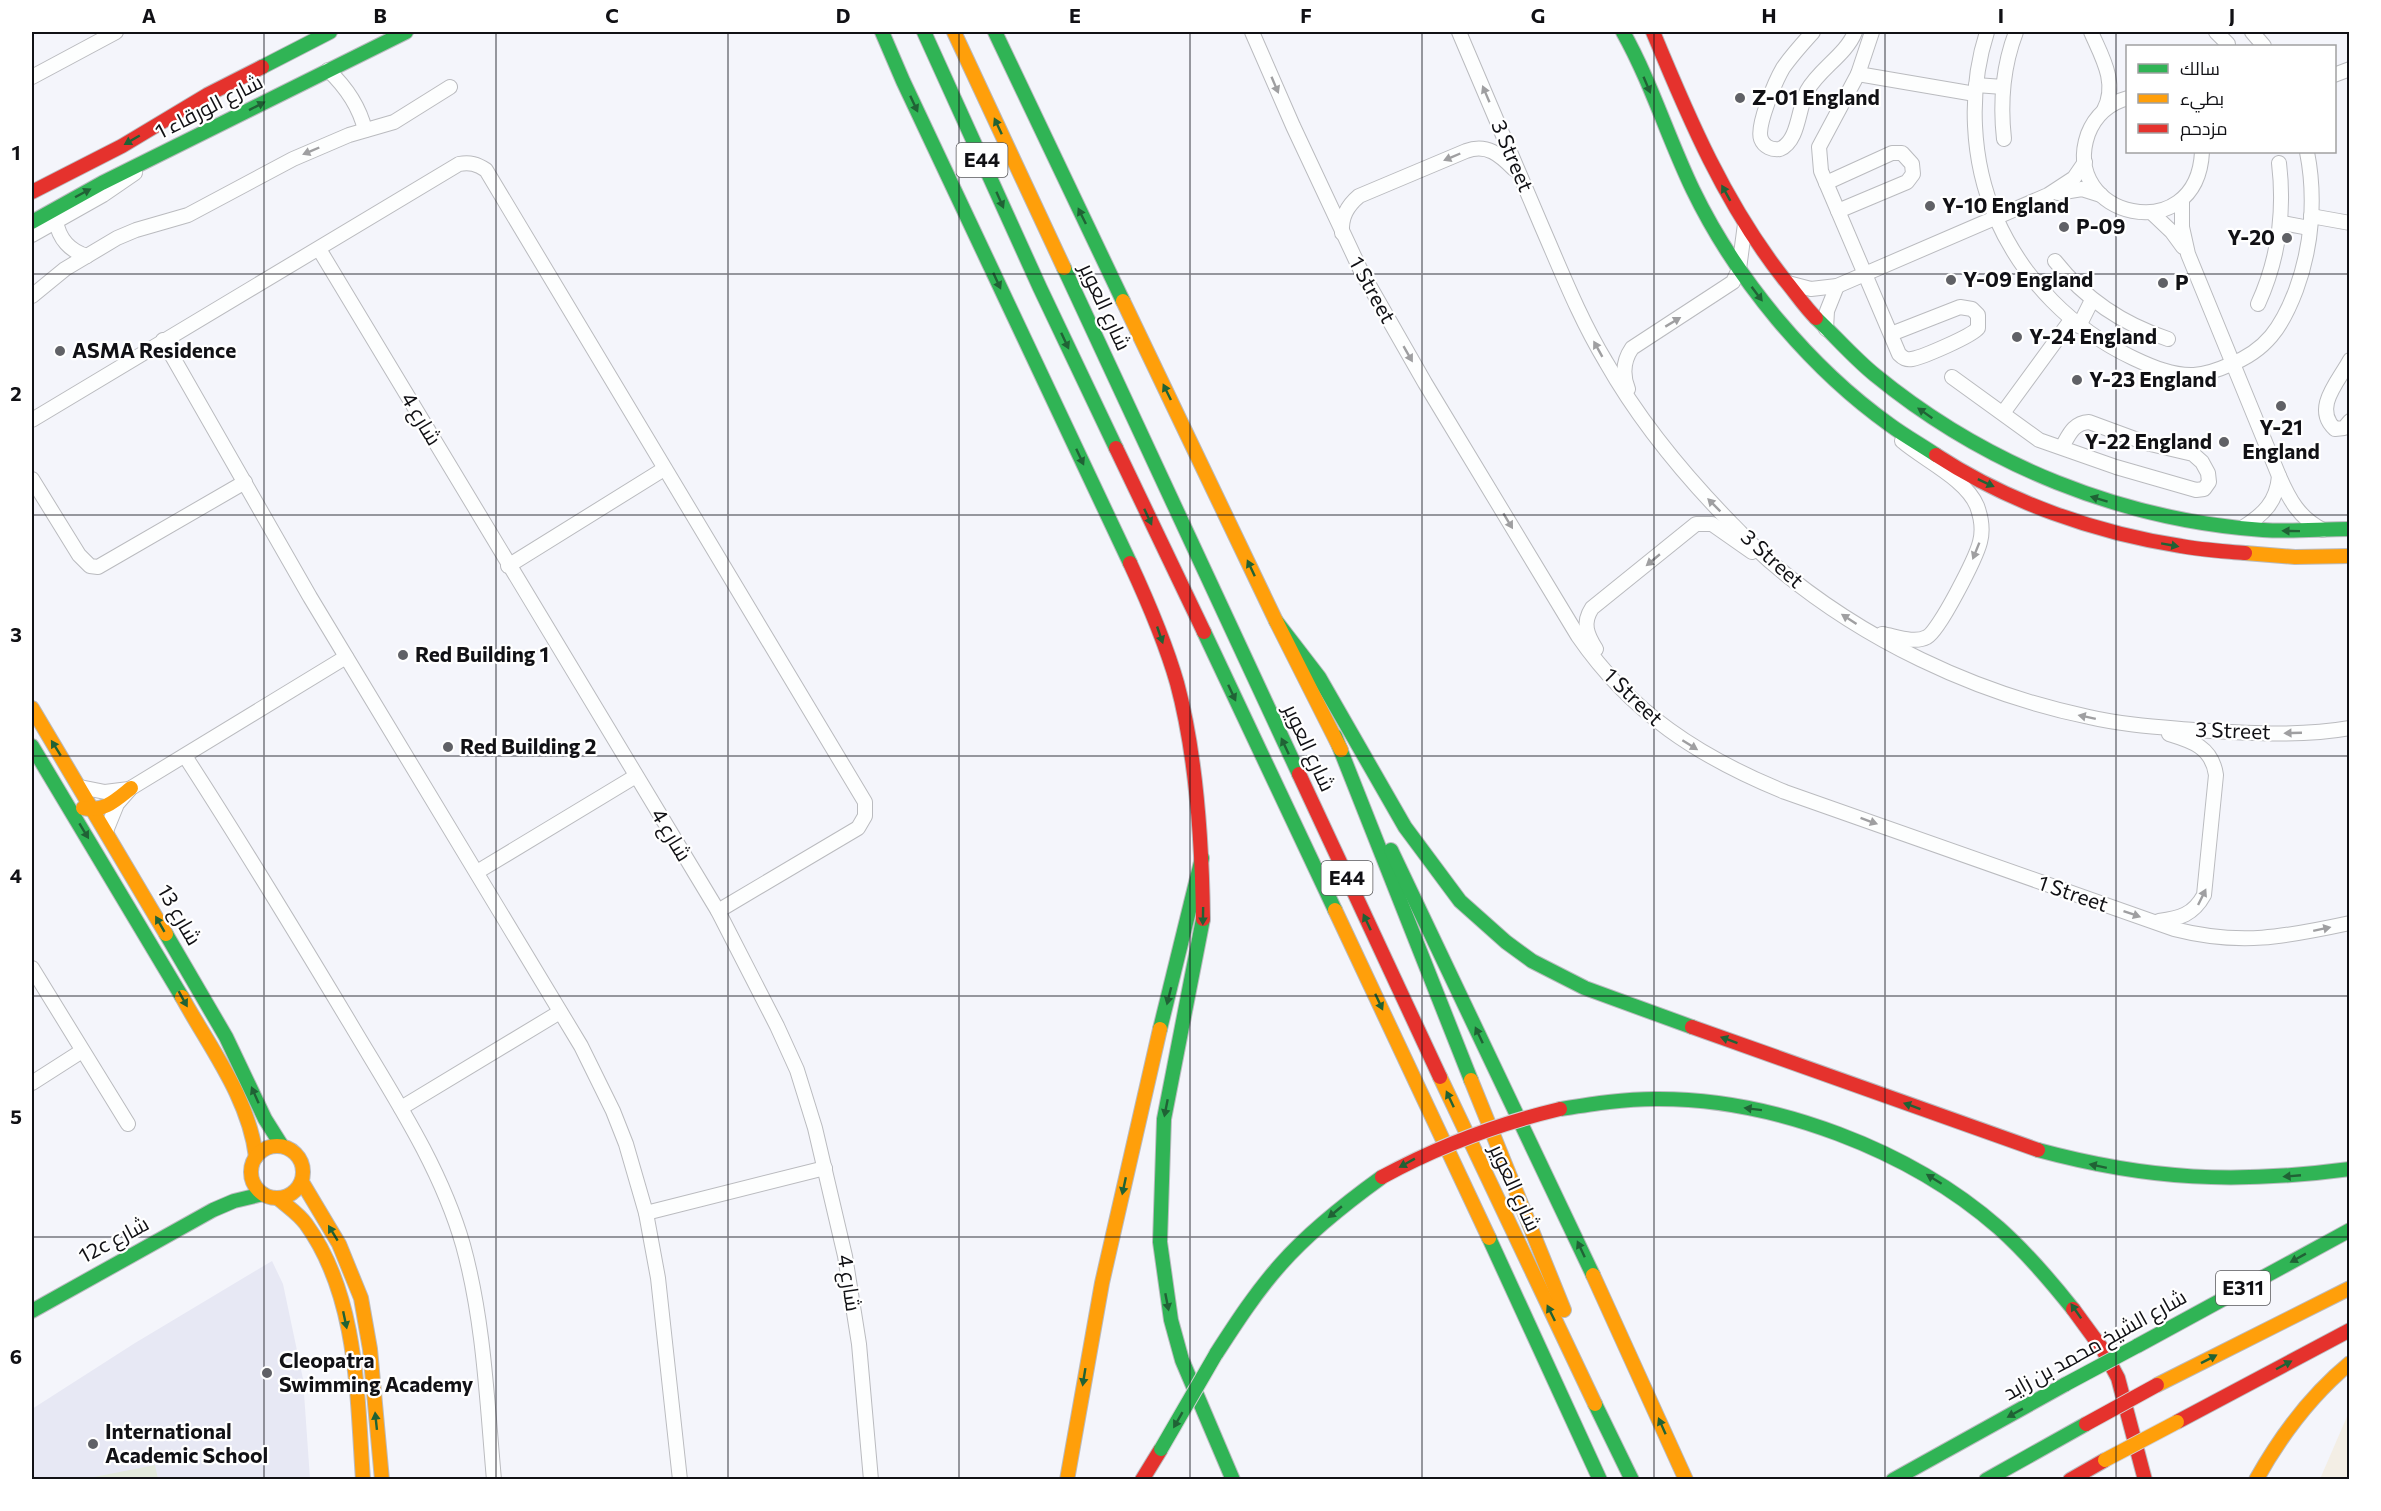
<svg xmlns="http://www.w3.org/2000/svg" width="2381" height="1511" font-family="Commissioner,Cairo,sans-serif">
  <rect width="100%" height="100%" fill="#f4f5fb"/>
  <path fill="#f3eee5" d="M 2349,1412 L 2349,1479 L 2320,1479 Z"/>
  <path fill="#e7e8f4" d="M 272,1261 L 283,1284 L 303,1379 L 310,1479 L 32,1480 L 32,1409 L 135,1343 Z"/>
  <path fill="#e3e9dc" d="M 155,1465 L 158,1479 L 84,1479 Z"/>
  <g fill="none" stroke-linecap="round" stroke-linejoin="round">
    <defs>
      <g id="street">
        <path d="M 1252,32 L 1293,126 L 1361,271 L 1425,383 L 1578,636 C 1631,713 1699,757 1785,792 L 2174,929 C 2240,946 2285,937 2350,923"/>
        <path d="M 1459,32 C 1487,97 1514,162 1542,227 C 1562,273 1580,319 1606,362 C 1640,422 1684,475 1732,524 C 1745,537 1758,551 1772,563 C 1861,639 1974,693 2089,717 C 2123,725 2159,727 2194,730 C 2245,733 2299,737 2350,728"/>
        <path d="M 1813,32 C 1803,43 1792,55 1783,68 C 1776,80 1756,126 1761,139 C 1764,147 1772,150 1780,149 C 1799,141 1798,108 1807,91 C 1819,69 1846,55 1855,32"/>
        <path d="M 1872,32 L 1858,74 L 1819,147 L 1821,171 L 1899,354 C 1903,358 1906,360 1912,359 C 1923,357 1972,336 1978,328 L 1978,315 L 1972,309 L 1960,307 L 1891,334"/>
        <path d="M 1987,32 C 1968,91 1971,161 1996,218 C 2024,281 2072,329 2133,358 C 2152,367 2173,376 2194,375 C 2206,374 2218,370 2229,365 C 2266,351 2282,327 2296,290 C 2312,247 2316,197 2307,152"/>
        <path d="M 2091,32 C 2102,57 2118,83 2104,110"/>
        <path d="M 2216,32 L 2228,44"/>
        <path d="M 2252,32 L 2264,46"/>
        <path d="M 328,70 C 346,87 359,105 365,130"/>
        <path d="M 1858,74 L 1975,94"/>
        <path d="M 2334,75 L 2350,69"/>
        <path d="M 32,77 L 116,32"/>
        <path d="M 1976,85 L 2003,87"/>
        <path d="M 2128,98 C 2109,103 2095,116 2088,134 C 2059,217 2197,250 2202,152"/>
        <path d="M 2004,139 C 2000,103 2003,66 2016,32"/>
        <path d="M 1826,183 L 1892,153 L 1902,153 L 1912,164 L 1913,174 L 1907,182 L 1838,211"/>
        <path d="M 2058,193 L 2082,189 L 2101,195"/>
        <path d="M 2182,200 L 2182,227 L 2188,254 L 2279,476 C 2289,499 2299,518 2323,530"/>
        <path d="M 2152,213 L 2172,232 L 2183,247"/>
        <path d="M 2311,216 L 2350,223"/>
        <path d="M 56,221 C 59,239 70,251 87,256"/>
        <path d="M 2282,223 L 2309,228"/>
        <path d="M 1342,233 C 1341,217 1347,206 1359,196 L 1466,151 C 1487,143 1500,155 1514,169"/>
        <path d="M 32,235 L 103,195 L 135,173"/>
        <path d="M 319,249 L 718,911 L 777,1026 L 797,1070 L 815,1128 L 845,1256 L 859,1344 L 871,1480"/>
        <path d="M 2055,261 C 2085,299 2122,324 2168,339"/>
        <path d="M 1788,283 L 1811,289 L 1837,286 L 2048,195 L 2074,178 L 2085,162"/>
        <path d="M 32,296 L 65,269 L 117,238 L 136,230 L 188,215 L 293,159 L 349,135 L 394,122 L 450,87"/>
        <path d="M 2258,304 C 2279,258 2285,213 2279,163"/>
        <path d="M 2079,326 L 2092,300"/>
        <path d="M 1826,329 L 1827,311 L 1837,286"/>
        <path d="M 163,340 L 310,597 L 581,1046 L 613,1111 L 626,1144 L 646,1213 L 658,1278 L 680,1480"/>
        <path d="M 2350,360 C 2339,381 2312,408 2335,429 L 2344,428 L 2350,421"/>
        <path d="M 1952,377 L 2039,440 L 2116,467 L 2196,490 L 2204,489 L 2209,482 L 2208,473 L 2202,462 L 2193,454 L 2146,443 L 2089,422 C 2073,423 2069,435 2062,447"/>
        <path d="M 1628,389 C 1622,374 1623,361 1632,348 L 1733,282 L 1739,269 L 1745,224"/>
        <path d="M 2003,413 L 2071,320"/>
        <path d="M 32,420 L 459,164 C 470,162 477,164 486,170 L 865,802 L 865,816 L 858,828 L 718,911"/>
        <path d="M 32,479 L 79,555 L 90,566 L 98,567 L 245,482"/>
        <path d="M 2242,528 C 2263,515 2277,502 2279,476"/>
        <path d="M 508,566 L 664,469"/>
        <path d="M 1882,634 C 1895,636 1914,644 1927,637 C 1939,631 1976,558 1980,542 C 1983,531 1981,517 1977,506 C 1966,479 1924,460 1902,441"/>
        <path d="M 1596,649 C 1587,635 1582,623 1592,608 L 1696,524 L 1712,524 L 1752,552"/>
        <path d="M 185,756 C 242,844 296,933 350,1023 C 392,1094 440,1165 463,1245 C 484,1321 487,1402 494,1480"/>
        <path d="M 80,787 L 105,792 L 129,789"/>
        <path d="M 106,831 L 117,804 L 131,788 L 346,657"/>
        <path d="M 477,872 L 636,776"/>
        <path d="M 2159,921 C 2180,918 2193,915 2204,895 L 2216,775 C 2212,747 2192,741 2169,734"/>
        <path d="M 32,968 L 128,1124"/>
        <path d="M 32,1083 L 82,1051"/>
        <path d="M 401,1108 L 560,1012"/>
        <path d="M 646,1213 L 825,1168"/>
      </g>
      <g id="fast">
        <path d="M 882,32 L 903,81 L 1130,563"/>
        <path d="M 924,32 L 1040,288 L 1116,448"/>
        <path d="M 995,32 L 1123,301"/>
        <path d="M 1623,32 C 1651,82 1668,138 1693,190 C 1736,279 1810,368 1890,425 C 1905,436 1921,445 1936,455"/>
        <path d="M 262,67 L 330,32"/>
        <path d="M 32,222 L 102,183 L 406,32"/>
        <path d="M 1064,268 L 1299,774"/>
        <path d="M 1816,318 C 1836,337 1854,358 1875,375 C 1985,465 2121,520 2263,530 C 2292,532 2321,529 2350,529"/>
        <path d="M 1276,621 L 1319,677 L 1405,827 L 1460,901 L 1506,942 L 1532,961 L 1585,988 L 1692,1027"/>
        <path d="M 1204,632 L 1335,910"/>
        <path d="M 1335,736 L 1471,1080"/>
        <path d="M 32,746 L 182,997"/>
        <path d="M 1391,850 L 1593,1275"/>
        <path d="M 1203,919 L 1164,1119 L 1160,1242 L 1171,1320 L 1182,1360 L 1233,1480"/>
        <path d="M 166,934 L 226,1037 L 265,1119 L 282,1146"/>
        <path d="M 1160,1029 L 1202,858"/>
        <path d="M 1560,1109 C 1592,1104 1623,1099 1655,1099 C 1774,1098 1910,1150 1999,1228 C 2027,1253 2050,1280 2073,1309"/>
        <path d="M 2038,1150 C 2149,1180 2236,1184 2350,1169"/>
        <path d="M 1489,1238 L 1600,1480"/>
        <path d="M 32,1311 L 213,1210 L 234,1201 L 263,1194"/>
        <path d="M 2137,1346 L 2350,1230"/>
        <path d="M 1216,1354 C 1236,1323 1256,1292 1281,1264 C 1310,1231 1346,1203 1382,1177"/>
        <path d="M 1595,1404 L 1632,1480"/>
        <path d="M 1893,1480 L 2066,1384"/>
        <path d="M 1986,1480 L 2086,1424"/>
      </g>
      <g id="slow">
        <path d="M 954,32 L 1064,268"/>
        <path d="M 1123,301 L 1276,621 L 1341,750"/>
        <path d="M 2245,553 L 2295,557 L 2350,556"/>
        <path d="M 32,708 L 166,934"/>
        <path d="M 83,808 C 103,813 116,800 131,788"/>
        <path d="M 1335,910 L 1489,1238"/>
        <path d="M 182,997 C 210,1048 249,1098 256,1157"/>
        <path d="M 1440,1077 L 1595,1404"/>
        <path d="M 1471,1080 L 1564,1310"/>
        <circle cx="277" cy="1172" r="26"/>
        <path d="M 302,1182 L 339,1244 L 361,1298 L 370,1349 L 382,1480"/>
        <path d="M 279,1199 C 288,1207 299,1214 306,1224 C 358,1296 357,1395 363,1480"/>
        <path d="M 1593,1275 L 1686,1480"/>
        <path d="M 2157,1385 L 2350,1288"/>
        <path d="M 1067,1480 L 1102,1283 L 1160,1029"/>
        <path d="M 2256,1480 C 2281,1435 2310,1396 2350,1363"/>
      </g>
      <g id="jam">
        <path d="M 1653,32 C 1689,119 1725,204 1784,279 C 1795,292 1804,306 1816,318"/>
        <path d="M 32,192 L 122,146 L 207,95 L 262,67"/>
        <path d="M 1116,448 L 1204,632"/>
        <path d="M 1936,455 C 2008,502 2096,533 2181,546 C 2202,550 2223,551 2245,553"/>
        <path d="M 1130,563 C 1148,602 1165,641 1177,683 C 1197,757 1202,843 1203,919"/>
        <path d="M 1299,774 L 1440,1077"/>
        <path d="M 1692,1027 L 2038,1150"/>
        <path d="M 2073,1309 L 2103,1350 L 2118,1378 L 2145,1480"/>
        <path d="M 2177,1422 L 2350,1330"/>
        <path d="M 1142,1480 L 1161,1449"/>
        <path d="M 2070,1480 L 2105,1460"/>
      </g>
    </defs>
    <use href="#street" stroke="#babbbf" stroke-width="16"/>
    <use href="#fast" stroke="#babbbf" stroke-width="16"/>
    <use href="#slow" stroke="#babbbf" stroke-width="16"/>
    <use href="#jam" stroke="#babbbf" stroke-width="16"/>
    <use href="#street" stroke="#fdfefe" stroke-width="14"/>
    <use href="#fast" stroke="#30b455" stroke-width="14"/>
    <use href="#slow" stroke="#ff9f0a" stroke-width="14"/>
    <use href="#jam" stroke="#e5322d" stroke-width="14"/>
    <defs>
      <g id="fast-bridge">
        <path d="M 2066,1384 L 2137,1346"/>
        <path d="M 1161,1449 L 1216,1354"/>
      </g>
      <path id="slow-bridge" d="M 2105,1460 L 2177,1422"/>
      <g id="jam-bridge">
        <path d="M 1382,1177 C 1439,1146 1497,1124 1560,1109"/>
        <path d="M 2086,1424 L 2157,1385"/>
      </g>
    </defs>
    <use href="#fast-bridge" stroke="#d0d0d3" stroke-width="16" stroke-linecap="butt"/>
    <use href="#slow-bridge" stroke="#d0d0d3" stroke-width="16" stroke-linecap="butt"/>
    <use href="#jam-bridge" stroke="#d0d0d3" stroke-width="16" stroke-linecap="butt"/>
    <use href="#fast-bridge" stroke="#30b455" stroke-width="14"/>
    <use href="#slow-bridge" stroke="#ff9f0a" stroke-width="14"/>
    <use href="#jam-bridge" stroke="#e5322d" stroke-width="14"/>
  </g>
  <defs><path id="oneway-solid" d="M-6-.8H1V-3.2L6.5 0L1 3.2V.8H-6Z" transform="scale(1.5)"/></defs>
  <g fill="#9f9fa1">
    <use href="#oneway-solid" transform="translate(1275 85) rotate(67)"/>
    <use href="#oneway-solid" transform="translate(1486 94) rotate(-113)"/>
    <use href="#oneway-solid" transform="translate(311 151) rotate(157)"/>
    <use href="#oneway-solid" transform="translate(1452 157) rotate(157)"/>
    <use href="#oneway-solid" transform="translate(1673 322) rotate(-31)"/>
    <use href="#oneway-solid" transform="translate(1598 349) rotate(-119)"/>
    <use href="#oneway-solid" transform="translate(1408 354) rotate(60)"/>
    <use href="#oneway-solid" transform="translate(1714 505) rotate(-135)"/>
    <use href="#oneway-solid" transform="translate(1508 521) rotate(59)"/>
    <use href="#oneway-solid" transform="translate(1976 551) rotate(112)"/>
    <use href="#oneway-solid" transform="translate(1653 560) rotate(140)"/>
    <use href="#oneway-solid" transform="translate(1849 619) rotate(-147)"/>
    <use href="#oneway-solid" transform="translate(2087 717) rotate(-168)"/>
    <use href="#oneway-solid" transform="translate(2293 733) rotate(178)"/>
    <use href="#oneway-solid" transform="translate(1690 745) rotate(32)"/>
    <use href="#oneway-solid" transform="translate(1869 821) rotate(20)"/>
    <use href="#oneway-solid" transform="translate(2202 897) rotate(-64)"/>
    <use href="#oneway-solid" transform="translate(2132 914) rotate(19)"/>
    <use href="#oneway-solid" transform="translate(2322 929) rotate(-12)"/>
  </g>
  <g fill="#206235">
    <use href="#oneway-solid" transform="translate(1647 85) rotate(67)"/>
    <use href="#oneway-solid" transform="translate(914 104) rotate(65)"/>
    <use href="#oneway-solid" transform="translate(257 106) rotate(-27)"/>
    <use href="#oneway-solid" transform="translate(998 126) rotate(-115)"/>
    <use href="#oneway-solid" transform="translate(132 140) rotate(150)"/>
    <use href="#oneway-solid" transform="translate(83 193) rotate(-28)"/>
    <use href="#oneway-solid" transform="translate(1726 193) rotate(-119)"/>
    <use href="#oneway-solid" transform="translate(1000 200) rotate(66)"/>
    <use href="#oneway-solid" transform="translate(1082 216) rotate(-116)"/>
    <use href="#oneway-solid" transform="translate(997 281) rotate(65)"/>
    <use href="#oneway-solid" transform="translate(1757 294) rotate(53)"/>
    <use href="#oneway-solid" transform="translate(1065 341) rotate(65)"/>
    <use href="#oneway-solid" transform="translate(1167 392) rotate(-116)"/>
    <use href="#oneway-solid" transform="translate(1925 413) rotate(-145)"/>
    <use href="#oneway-solid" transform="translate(1080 457) rotate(65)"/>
    <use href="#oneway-solid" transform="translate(1986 483) rotate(25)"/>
    <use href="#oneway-solid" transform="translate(2099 499) rotate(-163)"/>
    <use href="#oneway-solid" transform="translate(1148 517) rotate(65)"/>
    <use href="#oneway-solid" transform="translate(2291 531) rotate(-179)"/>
    <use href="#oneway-solid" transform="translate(2170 545) rotate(10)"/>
    <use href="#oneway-solid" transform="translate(1251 568) rotate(-115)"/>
    <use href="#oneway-solid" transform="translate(1160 635) rotate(71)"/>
    <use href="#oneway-solid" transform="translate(1232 693) rotate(65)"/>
    <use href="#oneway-solid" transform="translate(1285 746) rotate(-115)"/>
    <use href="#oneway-solid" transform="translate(56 748) rotate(-122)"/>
    <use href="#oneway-solid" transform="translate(84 831) rotate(59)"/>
    <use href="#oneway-solid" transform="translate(1203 916) rotate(91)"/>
    <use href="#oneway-solid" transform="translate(1367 922) rotate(-115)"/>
    <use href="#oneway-solid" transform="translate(160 924) rotate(-120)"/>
    <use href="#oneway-solid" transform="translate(1169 996) rotate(104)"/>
    <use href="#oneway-solid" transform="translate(183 999) rotate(61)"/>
    <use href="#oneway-solid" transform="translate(1379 1002) rotate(65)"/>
    <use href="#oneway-solid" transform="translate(1479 1035) rotate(-115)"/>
    <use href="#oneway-solid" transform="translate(1729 1040) rotate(-160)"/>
    <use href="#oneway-solid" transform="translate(255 1095) rotate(-114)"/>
    <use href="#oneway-solid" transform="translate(1450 1099) rotate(-115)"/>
    <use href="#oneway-solid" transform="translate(1912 1106) rotate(-160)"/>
    <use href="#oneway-solid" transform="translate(1166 1108) rotate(101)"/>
    <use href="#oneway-solid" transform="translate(1753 1109) rotate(-173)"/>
    <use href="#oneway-solid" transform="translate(1407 1163) rotate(151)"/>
    <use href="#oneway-solid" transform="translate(2098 1166) rotate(-168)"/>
    <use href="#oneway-solid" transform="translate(2292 1176) rotate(175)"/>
    <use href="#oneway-solid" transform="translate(1934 1179) rotate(-148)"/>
    <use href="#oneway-solid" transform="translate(1124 1186) rotate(102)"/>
    <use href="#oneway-solid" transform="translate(1335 1212) rotate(140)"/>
    <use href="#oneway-solid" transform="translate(333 1233) rotate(-121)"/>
    <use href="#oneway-solid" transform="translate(1581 1249) rotate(-115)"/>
    <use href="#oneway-solid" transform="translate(2298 1258) rotate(151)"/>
    <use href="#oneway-solid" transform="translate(1167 1302) rotate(79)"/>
    <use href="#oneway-solid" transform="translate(2076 1311) rotate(-125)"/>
    <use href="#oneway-solid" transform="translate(1551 1313) rotate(-116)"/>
    <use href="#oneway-solid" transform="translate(345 1320) rotate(78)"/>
    <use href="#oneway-solid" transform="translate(2209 1359) rotate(-27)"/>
    <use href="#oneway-solid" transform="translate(2284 1365) rotate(-28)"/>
    <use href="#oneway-solid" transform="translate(1084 1377) rotate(99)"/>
    <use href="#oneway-solid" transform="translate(2015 1413) rotate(151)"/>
    <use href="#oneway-solid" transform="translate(1178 1420) rotate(120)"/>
    <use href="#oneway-solid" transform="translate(376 1421) rotate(-96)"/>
    <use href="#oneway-solid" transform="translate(1662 1426) rotate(-114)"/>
  </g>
  <path fill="none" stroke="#111115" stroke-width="1.5" stroke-opacity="0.55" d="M 264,32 L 264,1480M 496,32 L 496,1480M 728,32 L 728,1480M 959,32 L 959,1480M 1190,32 L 1190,1480M 1422,32 L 1422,1480M 1654,32 L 1654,1480M 1885,32 L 1885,1480M 2116,32 L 2116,1480M 32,274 L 2350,274M 32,515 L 2350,515M 32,756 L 2350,756M 32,996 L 2350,996M 32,1237 L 2350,1237"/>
  <g fill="#606166" stroke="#fff" stroke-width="2">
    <circle cx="1740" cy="98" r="6"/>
    <circle cx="1930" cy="206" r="6"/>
    <circle cx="2064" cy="227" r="6"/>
    <circle cx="2287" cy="238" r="6"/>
    <circle cx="1951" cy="280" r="6"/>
    <circle cx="2163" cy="283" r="6"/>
    <circle cx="2017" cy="337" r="6"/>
    <circle cx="60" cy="351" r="6"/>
    <circle cx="2077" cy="380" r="6"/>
    <circle cx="2281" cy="406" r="6"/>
    <circle cx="2224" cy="442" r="6"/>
    <circle cx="403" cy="655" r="6"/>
    <circle cx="448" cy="747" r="6"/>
    <circle cx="267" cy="1373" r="6"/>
    <circle cx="93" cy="1444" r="6"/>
  </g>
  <g text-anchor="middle" stroke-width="4.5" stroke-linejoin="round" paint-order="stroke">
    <g fill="#fff" stroke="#58585b" stroke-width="1.5">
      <rect x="956.5" y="143" width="51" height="34" rx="4.5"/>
      <rect x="1321.5" y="861" width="51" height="34" rx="4.5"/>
      <rect x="2216" y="1271" width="54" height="34" rx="4.5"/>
    </g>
    <g font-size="20" font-weight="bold" fill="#111115">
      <text x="982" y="167">E44</text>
      <text x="1347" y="885">E44</text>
      <text x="2243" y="1295">E311</text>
    </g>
    <g font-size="21" font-weight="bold" fill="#111115" stroke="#fff" text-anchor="start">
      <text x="1752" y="105">Z-01 England</text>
      <text x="1942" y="213">Y-10 England</text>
      <text x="2076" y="234">P-09</text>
      <text x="2275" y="245" text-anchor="end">Y-20</text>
      <text x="1963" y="287">Y-09 England</text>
      <text x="2175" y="290">P</text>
      <text x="2029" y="344">Y-24 England</text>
      <text x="72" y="358">ASMA Residence</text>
      <text x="2089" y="387">Y-23 England</text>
      <text x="2281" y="435" text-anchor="middle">Y-21<tspan x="2281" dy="24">England</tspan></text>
      <text x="2212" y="449" text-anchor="end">Y-22 England</text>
      <text x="415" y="662">Red Building 1</text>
      <text x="460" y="754">Red Building 2</text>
      <text x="279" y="1368">Cleopatra<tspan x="279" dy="24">Swimming Academy</tspan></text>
      <text x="105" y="1439">International<tspan x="105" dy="24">Academic School</tspan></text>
    </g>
    <g font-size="21" fill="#111115" stroke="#fff">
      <text transform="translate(209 107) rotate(-27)" y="7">شارع الورقاء 1</text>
      <text transform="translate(1512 156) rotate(67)" y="7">3 Street</text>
      <text transform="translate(1372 290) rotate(61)" y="7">1 Street</text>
      <text transform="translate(1105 307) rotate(65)" y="7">شارع العوير</text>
      <text transform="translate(421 419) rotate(59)" y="7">شارع 4</text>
      <text transform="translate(1772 559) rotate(42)" y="7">3 Street</text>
      <text transform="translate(1633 697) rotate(44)" y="7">1 Street</text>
      <text transform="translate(2233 731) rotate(2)" y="7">3 Street</text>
      <text transform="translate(1309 748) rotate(65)" y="7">شارع العوير</text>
      <text transform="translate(671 835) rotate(59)" y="7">شارع 4</text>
      <text transform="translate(2073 894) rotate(19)" y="7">1 Street</text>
      <text transform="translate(179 915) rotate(60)" y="7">شارع 13</text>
      <text transform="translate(1515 1188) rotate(65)" y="7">شارع العوير</text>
      <text transform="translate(114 1240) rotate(-28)" y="7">12c شارع</text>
      <text transform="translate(849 1283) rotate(81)" y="7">شارع 4</text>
      <text transform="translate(2095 1345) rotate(-29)" y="7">شارع الشيخ محمد بن زايد</text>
    </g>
  </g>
  <rect width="2381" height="1511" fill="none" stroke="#ffffff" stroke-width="66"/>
  <rect x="2126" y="45" width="210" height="108" fill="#ffffff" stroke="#a0a0a1" stroke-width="1.5"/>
  <rect x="2138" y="64" width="30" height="9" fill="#30b455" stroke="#a0a0a1" stroke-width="1.5"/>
  <text x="2180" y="75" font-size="18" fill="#111115">سالك</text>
  <rect x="2138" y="94" width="30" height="9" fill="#ff9f0a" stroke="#a0a0a1" stroke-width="1.5"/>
  <text x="2180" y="105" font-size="18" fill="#111115">بطيء</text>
  <rect x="2138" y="124" width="30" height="9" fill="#e5322d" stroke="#a0a0a1" stroke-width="1.5"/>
  <text x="2180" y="135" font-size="18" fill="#111115">مزدحم</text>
  <rect x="33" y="33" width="2315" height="1445" fill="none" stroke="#111115" stroke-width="2"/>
  <g font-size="20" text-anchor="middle" font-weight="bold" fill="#111115">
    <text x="149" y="23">A</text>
    <text x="380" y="23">B</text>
    <text x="612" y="23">C</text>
    <text x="843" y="23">D</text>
    <text x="1075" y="23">E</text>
    <text x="1306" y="23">F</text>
    <text x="1538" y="23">G</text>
    <text x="1769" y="23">H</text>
    <text x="2001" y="23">I</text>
    <text x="2232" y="23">J</text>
    <text x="16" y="160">1</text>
    <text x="16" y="401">2</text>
    <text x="16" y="642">3</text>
    <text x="16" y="883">4</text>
    <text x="16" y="1124">5</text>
    <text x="16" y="1364">6</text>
  </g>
</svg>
